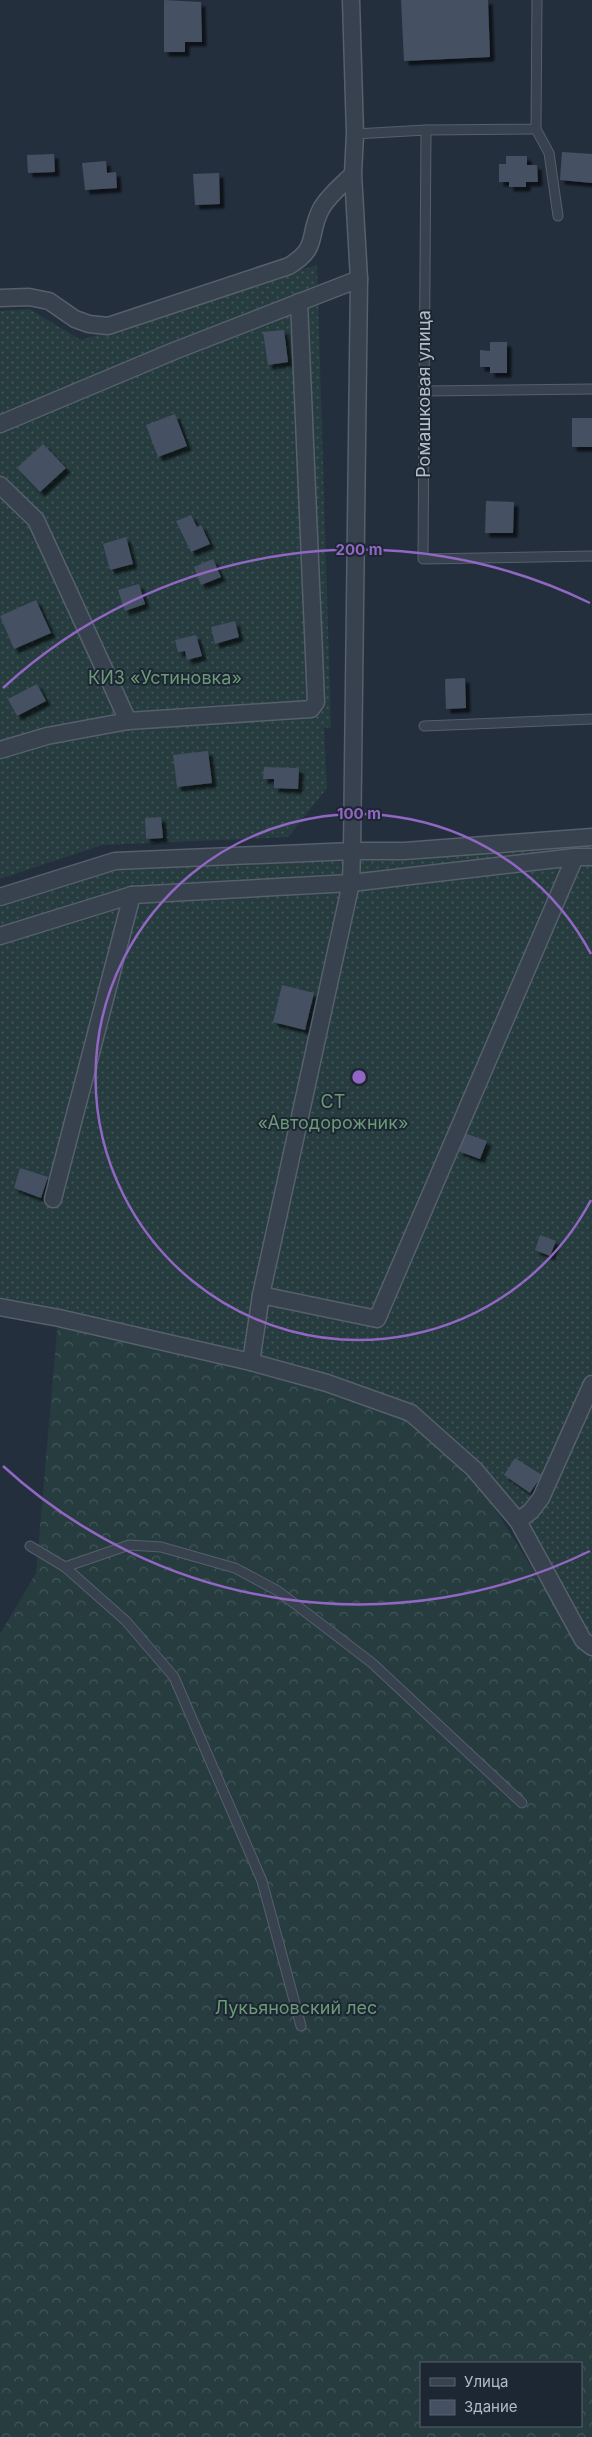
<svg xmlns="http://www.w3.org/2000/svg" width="592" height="2437" font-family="Inter,sans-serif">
  <defs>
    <pattern id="grass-dots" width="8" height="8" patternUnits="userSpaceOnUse" patternTransform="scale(1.25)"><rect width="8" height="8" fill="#263c3f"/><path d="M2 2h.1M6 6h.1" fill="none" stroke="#435659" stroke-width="1.8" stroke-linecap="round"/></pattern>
    <pattern id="forest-crowns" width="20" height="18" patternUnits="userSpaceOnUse" patternTransform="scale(1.25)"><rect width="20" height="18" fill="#263c3f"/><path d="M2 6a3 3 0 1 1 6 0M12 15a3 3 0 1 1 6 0" fill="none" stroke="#435659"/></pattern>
    <filter id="shadow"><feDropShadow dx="4.5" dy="4.5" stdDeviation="1" flood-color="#0009"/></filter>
  </defs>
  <rect width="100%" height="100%" fill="#242f3e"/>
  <g fill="url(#grass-dots)">
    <path d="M 317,265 L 331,727 L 324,728 L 327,788 L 288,837 L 102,845 L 0,879 L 0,311 L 29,309 L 81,340 Z"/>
    <path d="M 592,837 L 592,1638 L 476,1467 L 0,1305 L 0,897 L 115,861 Z"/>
  </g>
  <path fill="url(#forest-crowns)" fill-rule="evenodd" d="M 58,1320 L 280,1373 L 410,1416 L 471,1471 L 579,1643 L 592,1654 L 592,2437 L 0,2437 L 0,1634 L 36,1573 ZM 421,2363 L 581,2363 L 581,2426 L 421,2426 Z"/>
  <g fill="#455162" filter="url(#shadow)">
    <path d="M 164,0 L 201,2 L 202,42 L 185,42 L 185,52 L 164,52 Z"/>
    <path d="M 401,0 L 488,0 L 490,57 L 404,61 Z"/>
    <path d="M 562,152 L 592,154 L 592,183 L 560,180 Z"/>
    <path d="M 54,154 L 55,172 L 28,173 L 27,155 Z"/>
    <path d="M 506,156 L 527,156 L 527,165 L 537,165 L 538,182 L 526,182 L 526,187 L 509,187 L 509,182 L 499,182 L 499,164 L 506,164 Z"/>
    <path d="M 106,161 L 107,173 L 116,172 L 117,188 L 85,190 L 82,163 Z"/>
    <path d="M 219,173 L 220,204 L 195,205 L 193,174 Z"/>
    <path d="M 284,330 L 288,362 L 268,365 L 263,332 Z"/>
    <path d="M 490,342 L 507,342 L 507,373 L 490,373 L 490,367 L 480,367 L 480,350 L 490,351 Z"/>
    <path d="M 175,414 L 187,446 L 158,457 L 146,425 Z"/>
    <rect x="572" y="418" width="20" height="29"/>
    <path d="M 43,444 L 66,468 L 40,492 L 17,468 Z"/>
    <path d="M 486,501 L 514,502 L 513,533 L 485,533 Z"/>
    <path d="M 191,515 L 197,527 L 201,525 L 210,544 L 191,552 L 176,521 Z"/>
    <path d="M 126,537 L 133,564 L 110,570 L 103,544 Z"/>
    <path d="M 213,559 L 221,577 L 201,585 L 194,567 Z"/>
    <path d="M 139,584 L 145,604 L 125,611 L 118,590 Z"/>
    <path d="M 36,600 L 51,633 L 14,649 L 0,616 Z"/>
    <path d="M 235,621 L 239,637 L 215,644 L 211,627 Z"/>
    <path d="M 196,635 L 202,656 L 187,660 L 185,651 L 178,652 L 175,640 Z"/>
    <path d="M 465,678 L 466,708 L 446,709 L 445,679 Z"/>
    <path d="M 37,684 L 46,701 L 17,716 L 8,699 Z"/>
    <path d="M 208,751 L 212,783 L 177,787 L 173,755 Z"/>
    <path d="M 264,767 L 299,768 L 298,789 L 274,788 L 274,779 L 263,779 Z"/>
    <path d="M 161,817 L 163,838 L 146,839 L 145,818 Z"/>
    <path d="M 282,985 L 314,993 L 305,1030 L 273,1022 Z"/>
    <path d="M 464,1133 L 487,1141 L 480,1159 L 458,1151 Z"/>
    <path d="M 20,1168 L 48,1177 L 41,1198 L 14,1188 Z"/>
    <path d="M 540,1235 L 556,1241 L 550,1256 L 535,1250 Z"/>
    <path d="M 515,1458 L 542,1475 L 530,1493 L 504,1475 Z"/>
  </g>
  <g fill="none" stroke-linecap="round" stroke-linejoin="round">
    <defs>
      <g id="service">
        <path d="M 536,129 L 549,153 L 558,216"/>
        <path d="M 426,130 L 536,129 L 537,0"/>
        <path d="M 355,134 L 426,130 L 423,559 L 592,556"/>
        <path d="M 424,391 L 592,389"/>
        <path d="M 424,726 L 592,719"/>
        <path d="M 30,1546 L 65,1567 L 129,1545 L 161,1547 L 235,1568 L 278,1591 L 372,1663 L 522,1803"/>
        <path d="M 65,1567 L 126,1621 L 174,1677 L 262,1881 L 301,2026"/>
      </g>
      <g id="minor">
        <path d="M 0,298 L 29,297 L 49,301 L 75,319 L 89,324 L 108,326 L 289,266 C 320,247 307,236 321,209 C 328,196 343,184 353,174"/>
        <path d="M 0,424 L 174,351 L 359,279"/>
        <path d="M 0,485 L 36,520 L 128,721"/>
        <path d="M 0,750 L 47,736 L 128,721 L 311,709 L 316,702 L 299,302"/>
        <path d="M 0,897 L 115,861 L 352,851 L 359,279 L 353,174 L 355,134 L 351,0"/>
        <path d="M 0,936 L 132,895 L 351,883 L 575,857"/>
        <path d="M 53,1199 L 132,895"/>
        <path d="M 261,1295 L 377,1319 L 575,857 L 592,857"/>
        <path d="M 0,1307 L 59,1318 L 251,1362 L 327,1383 L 411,1413 L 474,1469 L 518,1521 L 583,1640 L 592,1647"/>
        <path d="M 251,1362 L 261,1295 L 351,883 L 352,851 L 404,851 L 592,837"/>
        <path d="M 518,1521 L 531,1511 L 541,1498 L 592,1384"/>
      </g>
    </defs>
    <use href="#service" stroke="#565f6c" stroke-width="11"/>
    <use href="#minor" stroke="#565f6c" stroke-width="19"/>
    <use href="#service" stroke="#38414e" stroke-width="9"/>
    <use href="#minor" stroke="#38414e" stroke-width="16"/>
  </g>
  <g fill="none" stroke="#9266c3" stroke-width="2.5">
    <path d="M591 1200A263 263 0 1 1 591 954"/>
    <path d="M590 1551A527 527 0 0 1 3 1466M3 688A527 527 0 0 1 590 603"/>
  </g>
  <g text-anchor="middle" stroke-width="4" stroke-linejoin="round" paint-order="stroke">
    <g font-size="18" fill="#b4bcc9" stroke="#1d2633">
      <text transform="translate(424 394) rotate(-90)" y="6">Ромашковая улица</text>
    </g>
    <g font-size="18" fill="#6b9a76" stroke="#1d2633">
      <text x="165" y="684">КИЗ «Устиновка»</text>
      <text x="333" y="1108">СТ<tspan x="333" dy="21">«Автодорожник»</tspan></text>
      <text x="296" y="2014">Лукьяновский лес</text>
    </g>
  </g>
  <circle cx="359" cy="1077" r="8" fill="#9266c3" stroke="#1d2633" stroke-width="2.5"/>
  <g font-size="15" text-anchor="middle" font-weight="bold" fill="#9266c3" stroke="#1d2633" stroke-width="4" stroke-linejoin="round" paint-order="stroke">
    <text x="359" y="555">200 m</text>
    <text x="359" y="819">100 m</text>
  </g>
  <rect x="420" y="2362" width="162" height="65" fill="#1d2633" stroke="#59626f"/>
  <rect x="430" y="2378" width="25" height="8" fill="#38414e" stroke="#59626f"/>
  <text x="464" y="2387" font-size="15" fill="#b4bcc9">Улица</text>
  <rect x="430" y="2400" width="25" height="15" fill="#455162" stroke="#59626f"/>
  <text x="464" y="2412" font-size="15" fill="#b4bcc9">Здание</text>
</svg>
